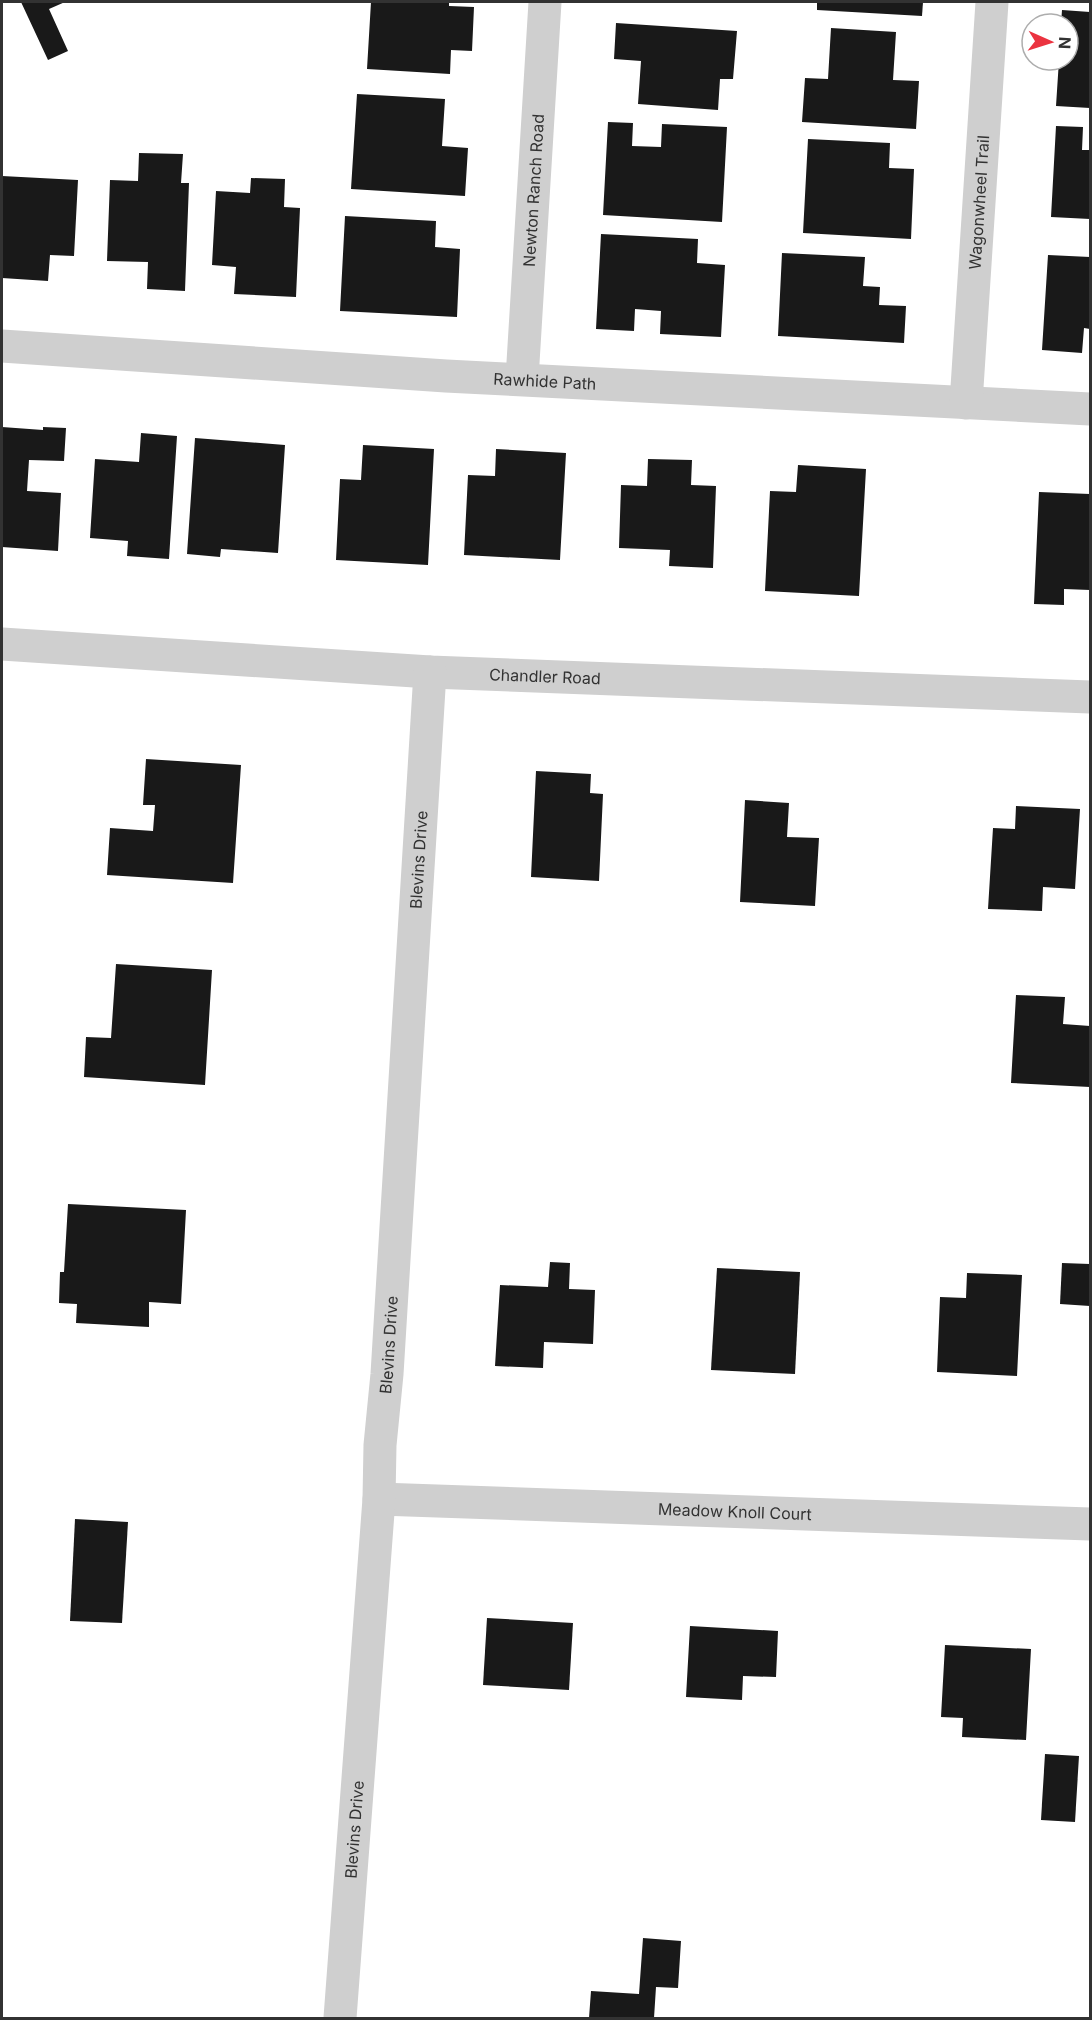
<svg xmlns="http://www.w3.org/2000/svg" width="1092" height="2020" font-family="Inter,sans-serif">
  <rect width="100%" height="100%" fill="#fff"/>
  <g fill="#191919">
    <path d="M 21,2 L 65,2 L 49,9 L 68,51 L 48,60 Z"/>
    <path d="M 371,2 L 449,2 L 449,6 L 474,7 L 472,51 L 451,50 L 450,74 L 367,69 Z"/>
    <path d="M 817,2 L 923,2 L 922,16 L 817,10 Z"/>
    <path d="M 1062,10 L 1090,12 L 1090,108 L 1056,106 L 1059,60 L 1068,60 L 1068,24 L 1061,24 Z"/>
    <path d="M 616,23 L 737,31 L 733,79 L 720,79 L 718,110 L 638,104 L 641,61 L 614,59 Z"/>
    <path d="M 831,28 L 896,32 L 893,80 L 919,81 L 916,129 L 802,122 L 805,78 L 828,79 Z"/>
    <path d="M 357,94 L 445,99 L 442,146 L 468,148 L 465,196 L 351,189 Z"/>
    <path d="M 608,122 L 633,123 L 632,146 L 661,147 L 662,124 L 727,127 L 722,222 L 603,215 Z"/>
    <path d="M 1056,126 L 1083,127 L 1082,150 L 1090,150 L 1090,219 L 1051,217 Z"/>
    <path d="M 808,139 L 890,143 L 889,168 L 914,169 L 911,239 L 803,233 Z"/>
    <path d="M 139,153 L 183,154 L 181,183 L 189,183 L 185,291 L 147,289 L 148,262 L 107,261 L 110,180 L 138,181 Z"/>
    <path d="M 2,176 L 78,180 L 74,256 L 50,255 L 48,281 L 2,278 Z"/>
    <path d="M 251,178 L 285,179 L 284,207 L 300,208 L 296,297 L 234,294 L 236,267 L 212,265 L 216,191 L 250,193 Z"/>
    <path d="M 345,216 L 436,221 L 435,247 L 460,249 L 457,317 L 340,311 Z"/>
    <path d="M 601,234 L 698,239 L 697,263 L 725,265 L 721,337 L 660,334 L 661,311 L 635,309 L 634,331 L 596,329 Z"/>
    <path d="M 782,253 L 865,257 L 863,286 L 880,287 L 879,305 L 906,306 L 904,343 L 778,336 Z"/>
    <path d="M 1048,255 L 1090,257 L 1090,329 L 1084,328 L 1082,353 L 1042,350 Z"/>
    <path d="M 2,427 L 43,430 L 43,427 L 66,428 L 64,461 L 29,460 L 27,491 L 61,493 L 58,551 L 2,547 Z"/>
    <path d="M 141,433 L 177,436 L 169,559 L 127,556 L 128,541 L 90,538 L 95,459 L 139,462 Z"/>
    <path d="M 195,438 L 285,445 L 278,553 L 221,549 L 220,557 L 187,554 Z"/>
    <path d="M 363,445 L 434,449 L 428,565 L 336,560 L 340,479 L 361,480 Z"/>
    <path d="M 496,449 L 566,453 L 560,560 L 464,555 L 468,475 L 495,476 Z"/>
    <path d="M 648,459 L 692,460 L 691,485 L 716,486 L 713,568 L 669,566 L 670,550 L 619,548 L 621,485 L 647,486 Z"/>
    <path d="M 798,465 L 866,469 L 859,596 L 765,591 L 770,491 L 796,492 Z"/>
    <path d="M 1039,492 L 1090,494 L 1090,590 L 1064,589 L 1064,605 L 1034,604 Z"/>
    <path d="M 146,759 L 241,765 L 233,883 L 107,875 L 110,828 L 153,831 L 155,805 L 143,805 Z"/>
    <path d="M 536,771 L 591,774 L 590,793 L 603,794 L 599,881 L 531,877 Z"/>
    <path d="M 745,800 L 789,803 L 787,837 L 819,838 L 815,906 L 740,902 Z"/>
    <path d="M 1016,806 L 1080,809 L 1075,889 L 1043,887 L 1042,911 L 988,909 L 993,828 L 1015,829 Z"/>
    <path d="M 116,964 L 212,970 L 205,1085 L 84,1077 L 86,1037 L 111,1038 Z"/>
    <path d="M 1016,995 L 1065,997 L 1063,1024 L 1090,1026 L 1090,1087 L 1011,1083 Z"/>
    <path d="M 68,1204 L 186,1210 L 181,1304 L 149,1302 L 149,1327 L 76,1323 L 77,1304 L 59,1303 L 60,1272 L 64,1272 Z"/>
    <path d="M 550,1262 L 570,1263 L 569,1289 L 595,1290 L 593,1344 L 544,1342 L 543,1368 L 495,1366 L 500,1285 L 548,1287 Z"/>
    <path d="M 1062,1263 L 1090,1264 L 1090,1306 L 1060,1304 Z"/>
    <path d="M 717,1268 L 800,1272 L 795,1374 L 711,1370 Z"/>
    <path d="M 967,1273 L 1022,1275 L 1017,1376 L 937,1372 L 940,1297 L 966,1298 Z"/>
    <path d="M 75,1519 L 128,1522 L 122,1623 L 70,1621 Z"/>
    <path d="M 487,1618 L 573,1623 L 569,1690 L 483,1685 Z"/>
    <path d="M 690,1626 L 778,1631 L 776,1677 L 743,1676 L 742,1700 L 686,1697 Z"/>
    <path d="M 945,1645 L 1031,1649 L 1026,1740 L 962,1737 L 963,1718 L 941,1717 Z"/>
    <path d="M 1045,1754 L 1079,1756 L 1075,1822 L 1041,1820 Z"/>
    <path d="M 643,1938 L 681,1941 L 678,1988 L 656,1987 L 654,2018 L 589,2018 L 591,1991 L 639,1994 Z"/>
  </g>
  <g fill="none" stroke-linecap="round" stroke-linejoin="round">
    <g stroke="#cfcfcf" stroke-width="33">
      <path id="s1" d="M 2,346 L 446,376 L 1090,409"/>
      <path id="s2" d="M 522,379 L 545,2"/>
      <path id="s3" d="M 966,403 L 992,2"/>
      <path id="s4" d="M 2,644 L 430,672 L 1090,697"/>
      <path id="s5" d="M 379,1499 L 1090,1524"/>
      <path id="s6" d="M 340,2018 L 379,1499 L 380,1445 L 387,1374 L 430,672"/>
    </g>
  </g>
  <g text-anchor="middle" stroke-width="6" stroke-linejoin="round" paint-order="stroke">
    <g font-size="16" fill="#323232" stroke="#fff">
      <text dy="6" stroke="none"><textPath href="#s2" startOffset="189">Newton Ranch Road</textPath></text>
      <text dy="6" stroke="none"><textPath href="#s3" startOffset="201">Wagonwheel Trail</textPath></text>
      <text dy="6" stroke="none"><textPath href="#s1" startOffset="544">Rawhide Path</textPath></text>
      <text dy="6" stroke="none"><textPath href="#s4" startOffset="544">Chandler Road</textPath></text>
      <text dy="6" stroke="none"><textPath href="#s6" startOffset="1161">Blevins Drive</textPath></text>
      <text dy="6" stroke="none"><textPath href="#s6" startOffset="675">Blevins Drive</textPath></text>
      <text dy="6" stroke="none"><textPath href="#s5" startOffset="356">Meadow Knoll Court</textPath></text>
      <text dy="6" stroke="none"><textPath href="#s6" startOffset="189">Blevins Drive</textPath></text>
    </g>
  </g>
  <rect width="1092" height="2020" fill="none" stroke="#323232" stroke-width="6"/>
  <g transform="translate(1050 42) rotate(93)"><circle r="28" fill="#ffffff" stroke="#adadad" stroke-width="1.5"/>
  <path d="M0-4.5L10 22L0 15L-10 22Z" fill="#eb3340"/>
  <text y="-9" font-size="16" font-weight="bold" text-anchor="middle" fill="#323232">N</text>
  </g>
</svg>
